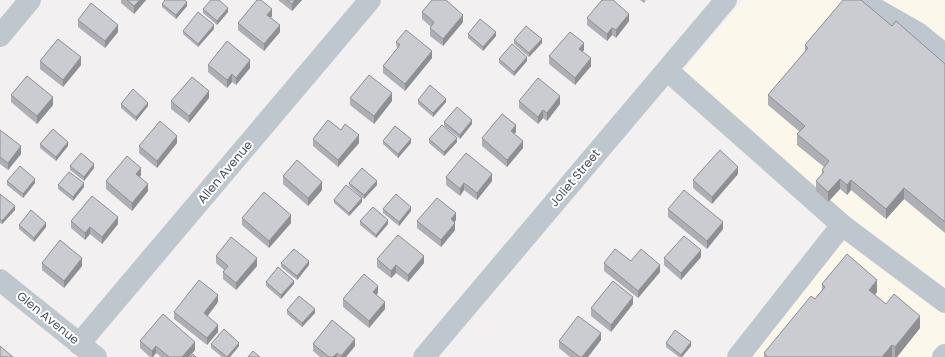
<svg xmlns="http://www.w3.org/2000/svg" width="945" height="357" font-family="Poppins,sans-serif">
  <rect width="100%" height="100%" fill="#f2f0f0"/>
  <path fill="#fcf7eb" d="M 743,0 L 945,0 L 945,357 L 726,357 L 831,226 L 671,85 Z"/>
  <g fill="none" stroke-linecap="round" stroke-linejoin="round">
    <g stroke="#bfc7ce" stroke-width="22">
      <path d="M 860,0 L 918,33 L 945,55"/>
      <path d="M 0,36 L 30,0"/>
      <path d="M 667,70 L 842,225 L 945,302"/>
      <path d="M 0,280 L 96,357"/>
      <path d="M 79,344 L 370,0"/>
      <path d="M 424,357 L 726,0"/>
      <path d="M 738,357 L 842,225"/>
      <path d="M 943,357 L 945,355"/>
    </g>
  </g>
  <g fill="#aeafb5">
    <path d="M 121,0 L 146,0 L 134,14 L 121,3 Z"/>
    <path d="M 278,0 L 302,0 L 292,11 Z"/>
    <path d="M 640,0 L 646,0 L 644,3 Z"/>
    <path d="M 162,4 L 187,6 L 176,19 L 162,7 Z"/>
    <path d="M 203,9 L 228,12 L 217,25 L 203,13 Z"/>
    <path d="M 422,12 L 463,22 L 443,46 L 430,36 L 430,28 L 431,27 L 422,19 Z"/>
    <path d="M 272,16 L 271,18 L 280,32 L 264,51 L 238,30 L 238,23 Z"/>
    <path d="M 587,18 L 629,21 L 616,38 L 612,35 L 607,41 L 587,25 Z"/>
    <path d="M 78,20 L 118,32 L 105,48 L 78,27 Z"/>
    <path d="M 892,26 L 945,64 L 945,233 L 904,199 L 886,219 L 851,190 L 847,195 L 840,189 L 828,202 L 816,191 L 816,181 L 822,174 L 822,170 L 824,167 L 797,145 L 797,134 L 800,132 L 768,105 L 768,95 L 805,52 L 805,45 Z"/>
    <path d="M 214,29 L 198,47 L 183,34 L 183,31 Z"/>
    <path d="M 468,34 L 496,36 L 483,51 L 468,38 Z"/>
    <path d="M 514,40 L 542,43 L 529,57 L 514,44 Z"/>
    <path d="M 396,42 L 432,58 L 405,91 L 383,73 L 383,66 L 397,49 Z"/>
    <path d="M 584,50 L 582,52 L 591,66 L 575,85 L 549,64 L 549,56 Z"/>
    <path d="M 499,59 L 527,61 L 514,76 L 499,63 Z"/>
    <path d="M 40,61 L 81,65 L 63,87 L 40,69 Z"/>
    <path d="M 208,65 L 250,68 L 236,85 L 232,82 L 227,88 L 208,72 Z"/>
    <path d="M 11,95 L 53,105 L 37,124 L 11,102 Z"/>
    <path d="M 209,98 L 189,123 L 171,109 L 171,101 Z"/>
    <path d="M 350,98 L 392,101 L 374,124 L 350,105 Z"/>
    <path d="M 418,100 L 446,102 L 433,117 L 418,104 Z"/>
    <path d="M 519,101 L 560,104 L 547,121 L 543,118 L 538,124 L 519,108 Z"/>
    <path d="M 121,104 L 148,106 L 136,121 L 121,108 Z"/>
    <path d="M 444,122 L 472,124 L 460,139 L 444,126 Z"/>
    <path d="M 0,130 L 21,154 L 8,170 L 0,164 Z"/>
    <path d="M 341,130 L 359,143 L 338,167 L 313,146 L 313,139 Z"/>
    <path d="M 516,132 L 514,134 L 523,148 L 507,167 L 482,146 L 482,138 Z"/>
    <path d="M 429,139 L 457,142 L 444,156 L 429,143 Z"/>
    <path d="M 383,141 L 411,143 L 398,158 L 383,144 Z"/>
    <path d="M 177,143 L 157,168 L 139,153 L 139,146 Z"/>
    <path d="M 40,144 L 68,146 L 56,161 L 40,148 Z"/>
    <path d="M 70,166 L 94,168 L 84,181 L 70,170 Z"/>
    <path d="M 738,174 L 712,204 L 693,188 L 693,180 Z"/>
    <path d="M 141,175 L 140,177 L 148,191 L 132,211 L 106,189 L 106,181 Z"/>
    <path d="M 283,176 L 322,190 L 308,206 L 283,184 Z"/>
    <path d="M 446,177 L 492,181 L 477,200 L 464,190 L 460,196 L 446,185 Z"/>
    <path d="M 7,181 L 35,183 L 23,198 L 7,185 Z"/>
    <path d="M 349,183 L 377,185 L 364,199 L 349,186 Z"/>
    <path d="M 58,185 L 84,187 L 73,201 L 58,189 Z"/>
    <path d="M 0,194 L 15,210 L 2,224 L 0,223 Z"/>
    <path d="M 334,200 L 362,202 L 349,216 L 334,203 Z"/>
    <path d="M 383,209 L 411,211 L 399,226 L 383,213 Z"/>
    <path d="M 668,209 L 723,229 L 707,249 L 668,217 Z"/>
    <path d="M 242,218 L 291,223 L 269,248 L 242,225 Z"/>
    <path d="M 456,220 L 454,222 L 455,230 L 441,247 L 417,228 L 417,221 Z"/>
    <path d="M 71,221 L 118,224 L 102,244 L 90,234 L 85,240 L 71,228 Z"/>
    <path d="M 360,221 L 388,224 L 376,238 L 360,225 Z"/>
    <path d="M 19,225 L 46,227 L 34,242 L 19,229 Z"/>
    <path d="M 216,256 L 257,266 L 236,290 L 223,279 L 223,272 L 224,270 L 216,263 Z"/>
    <path d="M 701,257 L 681,280 L 664,265 L 664,258 Z"/>
    <path d="M 377,259 L 424,263 L 408,282 L 396,273 L 391,278 L 377,267 Z"/>
    <path d="M 631,261 L 660,272 L 638,298 L 604,271 L 604,263 Z"/>
    <path d="M 42,263 L 82,266 L 64,288 L 42,270 Z"/>
    <path d="M 281,263 L 309,265 L 297,280 L 281,267 Z"/>
    <path d="M 266,282 L 294,284 L 281,299 L 266,286 Z"/>
    <path d="M 822,284 L 877,292 L 875,295 L 886,304 L 920,328 L 897,357 L 764,357 L 764,353 L 815,299 L 822,290 Z"/>
    <path d="M 378,293 L 376,294 L 385,309 L 369,328 L 343,307 L 343,299 Z"/>
    <path d="M 218,302 L 207,316 L 218,332 L 207,345 L 174,319 L 174,312 Z"/>
    <path d="M 633,304 L 611,332 L 591,316 L 591,308 Z"/>
    <path d="M 287,310 L 315,313 L 302,327 L 287,314 Z"/>
    <path d="M 601,340 L 588,357 L 570,357 L 559,348 L 559,341 Z"/>
    <path d="M 140,341 L 195,350 L 189,357 L 161,357 L 156,353 L 153,357 L 150,357 L 140,348 Z"/>
    <path d="M 666,343 L 691,346 L 682,357 L 679,357 L 666,347 Z"/>
    <path d="M 211,344 L 239,346 L 230,357 L 222,357 L 211,348 Z"/>
    <path d="M 313,344 L 355,346 L 346,357 L 320,357 L 313,351 Z"/>
  </g>
  <g fill="#8d8f93">
    <path d="M 140,0 L 146,0 L 134,14 L 134,6 Z"/>
    <path d="M 295,0 L 302,0 L 292,11 L 292,4 Z"/>
    <path d="M 187,2 L 187,6 L 176,19 L 176,15 Z"/>
    <path d="M 228,8 L 228,12 L 217,25 L 217,21 Z"/>
    <path d="M 272,9 L 272,16 L 267,22 L 267,15 Z"/>
    <path d="M 629,14 L 629,21 L 616,38 L 616,30 Z"/>
    <path d="M 463,15 L 463,22 L 443,46 L 443,39 Z"/>
    <path d="M 118,25 L 118,32 L 105,48 L 105,41 Z"/>
    <path d="M 214,25 L 214,29 L 198,47 L 198,44 Z"/>
    <path d="M 280,25 L 280,32 L 264,51 L 264,44 Z"/>
    <path d="M 612,28 L 612,35 L 607,41 L 607,34 Z"/>
    <path d="M 496,32 L 496,36 L 483,51 L 483,47 Z"/>
    <path d="M 542,39 L 542,43 L 529,57 L 529,53 Z"/>
    <path d="M 584,43 L 584,50 L 579,56 L 579,49 Z"/>
    <path d="M 432,51 L 432,58 L 405,91 L 405,84 Z"/>
    <path d="M 81,57 L 81,65 L 63,87 L 63,80 Z"/>
    <path d="M 527,57 L 527,61 L 514,76 L 514,72 Z"/>
    <path d="M 591,58 L 591,66 L 575,85 L 575,78 Z"/>
    <path d="M 250,60 L 250,68 L 236,85 L 236,78 Z"/>
    <path d="M 232,74 L 232,82 L 227,88 L 227,80 Z"/>
    <path d="M 209,91 L 209,98 L 189,123 L 189,116 Z"/>
    <path d="M 392,93 L 392,101 L 374,124 L 374,116 Z"/>
    <path d="M 560,96 L 560,104 L 547,121 L 547,113 Z"/>
    <path d="M 53,97 L 53,105 L 37,124 L 37,116 Z"/>
    <path d="M 446,99 L 446,102 L 433,117 L 433,113 Z"/>
    <path d="M 148,103 L 148,106 L 136,121 L 136,117 Z"/>
    <path d="M 543,110 L 543,118 L 538,124 L 538,117 Z"/>
    <path d="M 472,120 L 472,124 L 460,139 L 460,135 Z"/>
    <path d="M 516,125 L 516,132 L 511,138 L 511,131 Z"/>
    <path d="M 359,135 L 359,143 L 338,167 L 338,160 Z"/>
    <path d="M 177,136 L 177,143 L 157,168 L 157,161 Z"/>
    <path d="M 457,138 L 457,142 L 444,156 L 444,152 Z"/>
    <path d="M 411,139 L 411,143 L 398,158 L 398,154 Z"/>
    <path d="M 523,141 L 523,148 L 507,167 L 507,160 Z"/>
    <path d="M 68,142 L 68,146 L 56,161 L 56,157 Z"/>
    <path d="M 21,146 L 21,154 L 8,170 L 8,163 Z"/>
    <path d="M 94,164 L 94,168 L 84,181 L 84,177 Z"/>
    <path d="M 738,167 L 738,174 L 712,204 L 712,197 Z"/>
    <path d="M 141,168 L 141,175 L 136,181 L 136,174 Z"/>
    <path d="M 492,174 L 492,181 L 477,200 L 477,193 Z"/>
    <path d="M 35,179 L 35,183 L 23,198 L 23,194 Z"/>
    <path d="M 840,179 L 840,189 L 828,202 L 828,192 Z"/>
    <path d="M 851,180 L 851,190 L 847,195 L 847,185 Z"/>
    <path d="M 377,181 L 377,185 L 364,199 L 364,195 Z"/>
    <path d="M 322,182 L 322,190 L 308,206 L 308,198 Z"/>
    <path d="M 84,183 L 84,187 L 73,201 L 73,197 Z"/>
    <path d="M 464,183 L 464,190 L 460,196 L 460,189 Z"/>
    <path d="M 148,184 L 148,191 L 132,211 L 132,203 Z"/>
    <path d="M 904,188 L 904,199 L 886,219 L 886,209 Z"/>
    <path d="M 362,198 L 362,202 L 349,216 L 349,213 Z"/>
    <path d="M 15,206 L 15,210 L 2,224 L 2,221 Z"/>
    <path d="M 411,207 L 411,211 L 399,226 L 399,222 Z"/>
    <path d="M 456,213 L 456,220 L 451,227 L 451,219 Z"/>
    <path d="M 291,215 L 291,223 L 269,248 L 269,241 Z"/>
    <path d="M 118,217 L 118,224 L 102,244 L 102,237 Z"/>
    <path d="M 388,220 L 388,224 L 376,238 L 376,235 Z"/>
    <path d="M 723,222 L 723,229 L 707,249 L 707,241 Z"/>
    <path d="M 46,223 L 46,227 L 34,242 L 34,238 Z"/>
    <path d="M 455,223 L 455,230 L 441,247 L 441,240 Z"/>
    <path d="M 90,227 L 90,234 L 85,240 L 85,233 Z"/>
    <path d="M 701,250 L 701,257 L 681,280 L 681,273 Z"/>
    <path d="M 424,256 L 424,263 L 408,282 L 408,275 Z"/>
    <path d="M 82,258 L 82,266 L 64,288 L 64,281 Z"/>
    <path d="M 257,258 L 257,266 L 236,290 L 236,283 Z"/>
    <path d="M 309,261 L 309,265 L 297,280 L 297,276 Z"/>
    <path d="M 396,265 L 396,273 L 391,278 L 391,271 Z"/>
    <path d="M 660,265 L 660,272 L 638,298 L 638,291 Z"/>
    <path d="M 877,280 L 877,292 L 869,302 L 869,290 Z"/>
    <path d="M 294,281 L 294,284 L 281,299 L 281,295 Z"/>
    <path d="M 378,286 L 378,293 L 373,299 L 373,292 Z"/>
    <path d="M 218,295 L 218,302 L 204,321 L 204,313 Z"/>
    <path d="M 633,297 L 633,304 L 611,332 L 611,325 Z"/>
    <path d="M 385,302 L 385,309 L 369,328 L 369,321 Z"/>
    <path d="M 315,309 L 315,313 L 302,327 L 302,323 Z"/>
    <path d="M 920,316 L 920,328 L 897,357 L 895,357 L 895,347 Z"/>
    <path d="M 218,325 L 218,332 L 207,345 L 207,338 Z"/>
    <path d="M 601,333 L 601,340 L 588,357 L 582,357 Z"/>
    <path d="M 355,339 L 355,346 L 346,357 L 341,357 Z"/>
    <path d="M 195,342 L 195,350 L 189,357 L 182,357 Z"/>
    <path d="M 691,342 L 691,346 L 682,357 L 681,357 L 681,355 Z"/>
    <path d="M 239,343 L 239,346 L 230,357 L 227,357 Z"/>
    <path d="M 892,345 L 892,357 L 882,357 Z"/>
    <path d="M 156,346 L 156,353 L 153,357 L 152,357 L 152,351 Z"/>
    <path d="M 337,353 L 337,357 L 333,357 Z"/>
  </g>
  <g fill="#caccd2" stroke="#8d8f93">
    <path d="M 127,0 L 140,0 L 134,6 Z"/>
    <path d="M 165,0 L 184,0 L 187,2 L 176,15 L 162,4 Z"/>
    <path d="M 211,0 L 219,0 L 228,8 L 217,21 L 203,9 Z"/>
    <path d="M 257,0 L 261,0 L 272,9 L 267,15 L 280,25 L 264,44 L 238,23 Z"/>
    <path d="M 287,0 L 295,0 L 292,4 Z"/>
    <path d="M 432,0 L 446,0 L 463,15 L 443,39 L 430,28 L 434,22 L 422,12 Z"/>
    <path d="M 602,0 L 613,0 L 629,14 L 616,30 L 612,28 L 607,34 L 587,18 Z"/>
    <path d="M 843,0 L 861,0 L 892,26 L 896,21 L 945,64 L 945,222 L 904,188 L 886,209 L 851,180 L 847,185 L 840,179 L 828,192 L 816,181 L 824,172 L 822,170 L 829,161 L 797,134 L 805,126 L 768,95 L 808,48 L 805,45 Z"/>
    <path d="M 91,3 L 118,25 L 105,41 L 78,20 Z"/>
    <path d="M 198,12 L 214,25 L 198,44 L 183,31 Z"/>
    <path d="M 480,19 L 496,32 L 483,47 L 468,34 Z"/>
    <path d="M 526,26 L 542,39 L 529,53 L 514,40 Z"/>
    <path d="M 406,30 L 432,51 L 405,84 L 383,66 L 400,45 L 396,42 Z"/>
    <path d="M 570,32 L 584,43 L 579,49 L 591,58 L 575,78 L 549,56 Z"/>
    <path d="M 58,39 L 81,57 L 63,80 L 40,61 Z"/>
    <path d="M 227,41 L 250,60 L 236,78 L 232,74 L 227,80 L 208,65 Z"/>
    <path d="M 512,44 L 527,57 L 514,72 L 499,59 Z"/>
    <path d="M 369,75 L 392,93 L 374,116 L 350,98 Z"/>
    <path d="M 27,76 L 53,97 L 37,116 L 11,95 Z"/>
    <path d="M 192,77 L 209,91 L 189,116 L 171,101 Z"/>
    <path d="M 538,78 L 560,96 L 547,113 L 543,110 L 538,117 L 519,101 Z"/>
    <path d="M 430,85 L 446,99 L 433,113 L 418,100 Z"/>
    <path d="M 133,89 L 148,103 L 136,117 L 121,104 Z"/>
    <path d="M 457,107 L 472,120 L 460,135 L 444,122 Z"/>
    <path d="M 502,114 L 516,125 L 511,131 L 523,141 L 507,160 L 482,138 Z"/>
    <path d="M 328,120 L 341,130 L 345,124 L 359,135 L 338,160 L 313,139 Z"/>
    <path d="M 160,121 L 177,136 L 157,161 L 139,146 Z"/>
    <path d="M 442,125 L 457,138 L 444,152 L 429,139 Z"/>
    <path d="M 395,126 L 411,139 L 398,154 L 383,141 Z"/>
    <path d="M 53,129 L 68,142 L 56,157 L 40,144 Z"/>
    <path d="M 0,130 L 21,146 L 8,163 L 0,157 Z"/>
    <path d="M 720,150 L 738,167 L 712,197 L 693,180 Z"/>
    <path d="M 81,153 L 94,164 L 84,177 L 70,166 Z"/>
    <path d="M 466,153 L 492,174 L 477,193 L 464,183 L 460,189 L 446,177 Z"/>
    <path d="M 127,156 L 141,168 L 136,174 L 148,184 L 132,203 L 106,181 Z"/>
    <path d="M 297,160 L 322,182 L 308,198 L 283,176 Z"/>
    <path d="M 20,166 L 35,179 L 23,194 L 7,181 Z"/>
    <path d="M 362,168 L 377,181 L 364,195 L 349,183 Z"/>
    <path d="M 69,172 L 84,183 L 73,197 L 58,185 Z"/>
    <path d="M 346,185 L 362,198 L 349,213 L 334,200 Z"/>
    <path d="M 684,190 L 723,222 L 707,241 L 668,209 Z"/>
    <path d="M 264,192 L 291,215 L 269,241 L 242,218 Z"/>
    <path d="M 0,194 L 15,206 L 2,221 L 0,219 Z"/>
    <path d="M 396,194 L 411,207 L 399,222 L 383,209 Z"/>
    <path d="M 92,196 L 118,217 L 102,237 L 90,227 L 85,233 L 71,221 Z"/>
    <path d="M 437,198 L 456,213 L 451,219 L 455,223 L 441,240 L 417,221 Z"/>
    <path d="M 373,207 L 388,220 L 376,235 L 360,221 Z"/>
    <path d="M 31,210 L 46,223 L 34,238 L 19,225 Z"/>
    <path d="M 398,235 L 424,256 L 408,275 L 396,265 L 391,271 L 377,259 Z"/>
    <path d="M 684,236 L 701,250 L 681,273 L 664,258 Z"/>
    <path d="M 231,237 L 257,258 L 236,283 L 223,272 L 228,266 L 216,256 Z"/>
    <path d="M 60,240 L 82,258 L 64,281 L 42,263 Z"/>
    <path d="M 294,249 L 309,261 L 297,276 L 281,263 Z"/>
    <path d="M 615,249 L 631,261 L 641,249 L 660,265 L 638,291 L 604,263 Z"/>
    <path d="M 847,254 L 877,280 L 869,290 L 886,304 L 894,294 L 920,316 L 895,347 L 892,345 L 882,357 L 883,357 L 768,357 L 764,353 L 811,296 L 815,299 L 825,287 L 822,284 Z"/>
    <path d="M 278,267 L 294,281 L 281,295 L 266,282 Z"/>
    <path d="M 364,274 L 378,286 L 373,292 L 385,302 L 369,321 L 343,299 Z"/>
    <path d="M 199,280 L 218,295 L 204,313 L 218,325 L 207,338 L 174,312 Z"/>
    <path d="M 613,281 L 633,297 L 611,325 L 591,308 Z"/>
    <path d="M 299,296 L 315,309 L 302,323 L 287,310 Z"/>
    <path d="M 163,314 L 195,342 L 182,357 L 169,357 L 156,346 L 152,351 L 140,341 Z"/>
    <path d="M 578,316 L 601,333 L 582,357 L 580,357 L 559,341 Z"/>
    <path d="M 332,320 L 355,339 L 341,356 L 337,353 L 333,357 L 329,357 L 313,344 Z"/>
    <path d="M 224,329 L 239,343 L 227,357 L 211,344 Z"/>
    <path d="M 675,330 L 691,342 L 681,355 L 666,343 Z"/>
    <path d="M 0,346 L 13,357 L 0,357 Z"/>
    <path d="M 253,351 L 260,357 L 248,357 Z"/>
    <path d="M 193,354 L 196,357 L 190,357 Z"/>
  </g>
  <g text-anchor="middle" stroke-width="4" stroke-linejoin="round" paint-order="stroke">
    <g font-size="12" fill="#49535d" stroke="#fff">
      <text transform="translate(225 172) rotate(-50)" y="4">Allen Avenue</text>
      <text transform="translate(575 178) rotate(-50)" y="4">Joliet Street</text>
      <text transform="translate(48 318) rotate(39)" y="4">Glen Avenue</text>
    </g>
  </g>
</svg>
